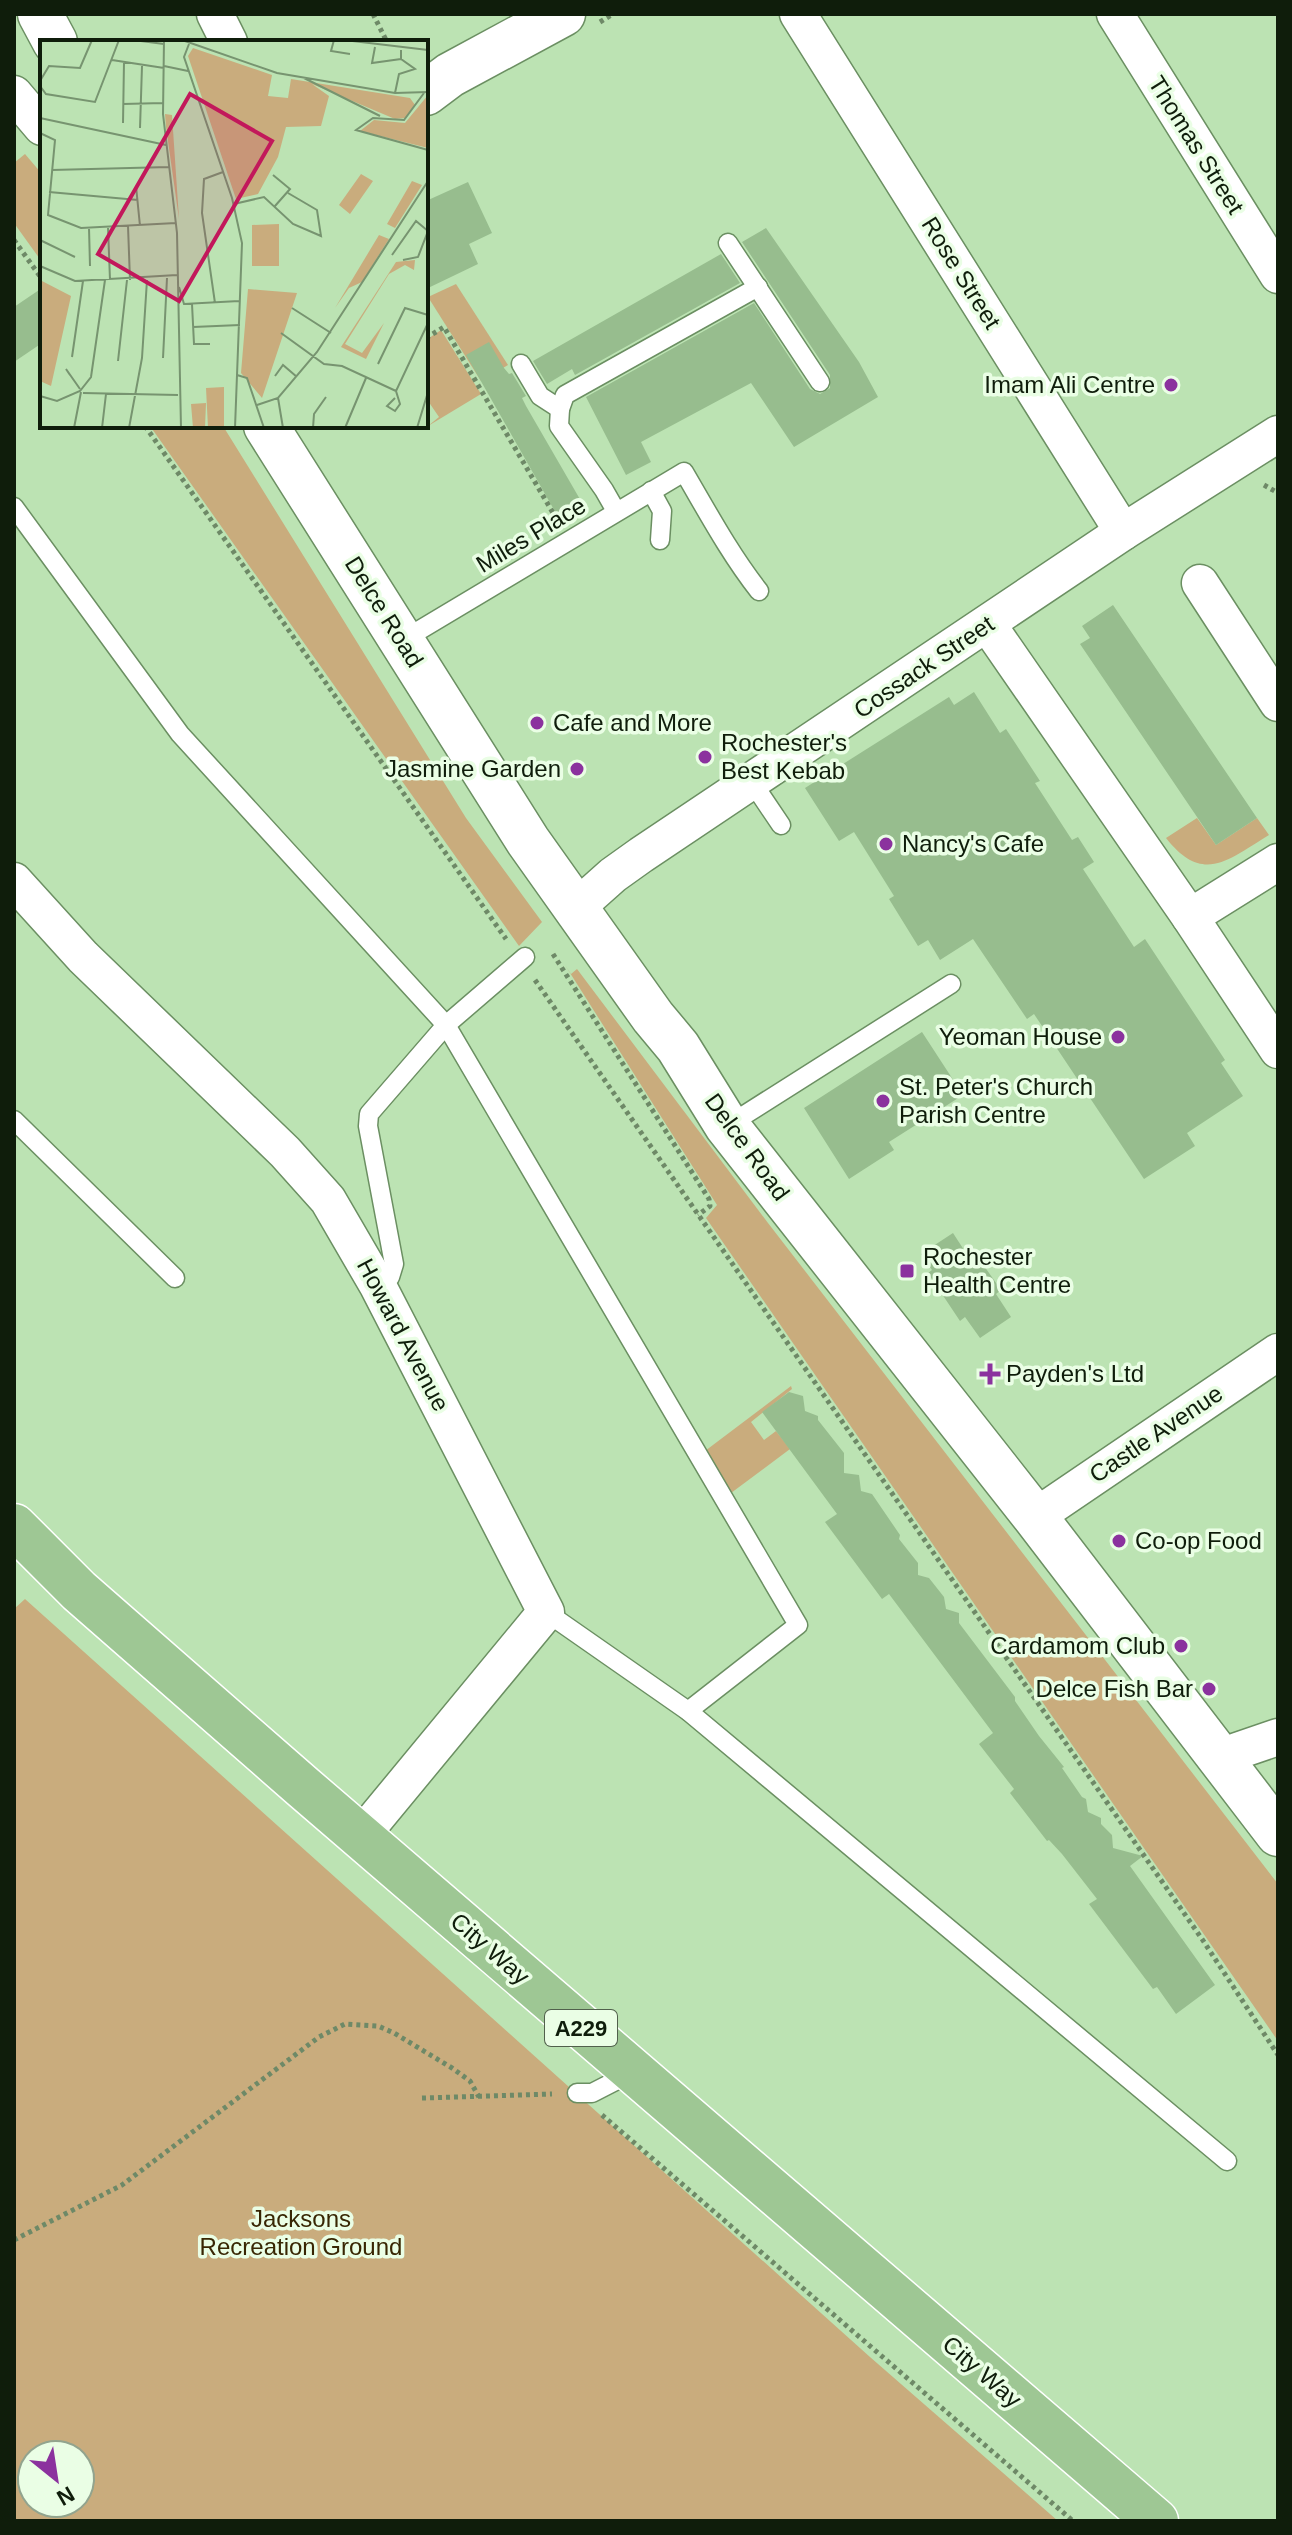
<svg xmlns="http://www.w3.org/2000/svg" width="1292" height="2535" font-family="Arial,sans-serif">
  <rect width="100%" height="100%" fill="#bce3b3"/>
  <g fill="#c9ac7d" fill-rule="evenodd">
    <path d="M 25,154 L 42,174 L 42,262 L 14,223 L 14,163 Z"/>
    <path d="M 456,284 L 508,365 L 481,381 L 428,297 Z"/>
    <path d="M 441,330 L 481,394 L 428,426 L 439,417 L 426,398 L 426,340 Z"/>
    <path d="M 150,426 L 223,426 L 466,818 L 542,922 L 519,946 Z"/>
    <path d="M 1197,818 L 1216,845 L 1257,818 L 1269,835 C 1228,860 1203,885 1166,838 Z"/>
    <path d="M 565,965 L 571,974 L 577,969 L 768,1223 L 1278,1884 L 1278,2041 L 706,1218 L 717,1205 Z"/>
    <path d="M 791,1386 L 792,1389 L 751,1422 L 764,1440 L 776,1431 L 790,1449 L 731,1493 L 705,1451 Z"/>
    <path d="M 25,1599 L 870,2357 L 1058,2521 L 14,2521 L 14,1609 ZM 32,2455 L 80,2455 L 80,2503 L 32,2503 Z"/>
  </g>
  <g fill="#97bd8e">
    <path d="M 468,182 L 492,233 L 469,244 L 478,264 L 426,289 L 426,201 Z"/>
    <path d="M 766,228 L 859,362 L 878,397 L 794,447 L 751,383 L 641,442 L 651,462 L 626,475 L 586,397 L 754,303 L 810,389 L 820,394 L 830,388 L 830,375 L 742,242 Z"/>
    <path d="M 721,254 L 740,283 L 575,375 L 572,369 L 547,384 L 533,361 Z"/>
    <path d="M 42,288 L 42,343 L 14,362 L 14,307 Z"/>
    <path d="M 489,342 L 504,368 L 509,374 L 512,373 L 526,396 L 522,398 L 526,406 L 581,501 L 557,515 L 466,355 Z"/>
    <path d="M 1113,605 L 1257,818 L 1216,845 L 1080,644 L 1090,638 L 1082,626 Z"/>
    <path d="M 974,692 L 1000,733 L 1006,729 L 1040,781 L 1035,783 L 1072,840 L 1078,837 L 1094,862 L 1083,869 L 1134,947 L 1145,939 L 1225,1060 L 1221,1063 L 1243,1096 L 1187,1133 L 1195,1146 L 1144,1179 L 1034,1014 L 1027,1019 L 973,939 L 940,960 L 928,940 L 918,946 L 889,899 L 894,896 L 854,832 L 839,841 L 805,788 L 949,697 L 954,705 Z"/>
    <path d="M 922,1032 L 963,1095 L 889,1142 L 894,1150 L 849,1179 L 804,1108 Z"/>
    <path d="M 953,1233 L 964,1250 L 970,1246 L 1001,1290 L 996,1294 L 1011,1317 L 980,1338 L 965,1317 L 960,1321 L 928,1273 L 932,1270 L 921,1254 Z"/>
    <path d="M 789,1392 L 803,1396 L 805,1411 L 818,1416 L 818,1420 L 844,1453 L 844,1473 L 859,1475 L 861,1491 L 872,1494 L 900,1535 L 899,1539 L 918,1563 L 918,1575 L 929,1578 L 944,1597 L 946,1609 L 959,1613 L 959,1623 L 1015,1697 L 1015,1701 L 1039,1736 L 1064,1767 L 1062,1768 L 1082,1797 L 1086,1799 L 1088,1812 L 1101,1818 L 1101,1824 L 1112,1835 L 1113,1848 L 1143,1856 L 1130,1866 L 1215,1985 L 1176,2014 L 1157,1987 L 1153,1989 L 1089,1904 L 1097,1899 L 1062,1854 L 1049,1840 L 1047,1841 L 1010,1793 L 1014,1789 L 979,1744 L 993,1733 L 889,1594 L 882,1599 L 825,1522 L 837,1514 L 762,1412 Z"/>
  </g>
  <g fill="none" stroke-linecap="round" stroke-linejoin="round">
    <defs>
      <g id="lane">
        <path d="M 728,243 L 820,382"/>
        <path d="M 521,364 L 540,396 L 560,409"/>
        <path d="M 651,491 L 662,511 L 660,540"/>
        <path d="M 14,507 L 180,734 L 446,1025 L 798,1625 L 688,1711"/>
        <path d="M 616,511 L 604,490 L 559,426 L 560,409 L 565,395 L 758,287"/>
        <path d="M 403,640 L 684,472 C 708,513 730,554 759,591"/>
        <path d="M 752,782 L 781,825"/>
        <path d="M 14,1120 L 175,1278"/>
        <path d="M 727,1126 L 951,984"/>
        <path d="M 378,1286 L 390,1277 L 394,1264 L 368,1126 L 369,1114 L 446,1025 L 525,957"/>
        <path d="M 546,1612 L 688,1711 L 1227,2161"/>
        <path d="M 577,2093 L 592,2093 L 633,2072"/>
      </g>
      <g id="street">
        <path d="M 215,14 L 229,42"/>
        <path d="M 798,14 L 1123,532"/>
        <path d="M 1115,14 L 1278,275"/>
        <path d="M 14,94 L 42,127"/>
        <path d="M 1200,583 L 1278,703"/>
        <path d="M 988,625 L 1190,917 L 1278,1050"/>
        <path d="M 14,881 L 83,957 L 285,1152 L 328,1200 L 378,1286 L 546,1612 L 361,1836"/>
        <path d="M 576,908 L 613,875 L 641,855 L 1123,532 L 1278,434"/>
        <path d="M 1190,917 L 1278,862"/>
        <path d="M 1035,1517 L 1278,1352"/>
        <path d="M 1222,1760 L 1237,1751 L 1278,1737"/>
      </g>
      <g id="secondary">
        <path d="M 40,14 L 55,42"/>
        <path d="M 426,93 L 450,75 L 563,14"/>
        <path d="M 266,426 L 528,841 L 653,1017 L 678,1047 L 727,1126 L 1035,1517 L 1278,1834"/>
      </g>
      <path id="primary" d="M 14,1526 L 79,1591 L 303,1787 L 1156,2521"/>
    </defs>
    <use href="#lane" stroke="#6b8f62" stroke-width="21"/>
    <use href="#street" stroke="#6b8f62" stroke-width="39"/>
    <use href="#secondary" stroke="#6b8f62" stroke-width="47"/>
    <use href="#primary" stroke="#fff" stroke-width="47"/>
    <g stroke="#6e8967" stroke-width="5" stroke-dasharray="4 4" stroke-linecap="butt">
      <path d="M 373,14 L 387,42"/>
      <path d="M 600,22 L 613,14"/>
      <path d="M 14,240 L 42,279"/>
      <path d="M 426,338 L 444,327 L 556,518"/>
      <path d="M 145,426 L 506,939"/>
      <path d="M 1264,485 L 1278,493"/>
      <path d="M 553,954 L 709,1199 L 710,1206 L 698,1215"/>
      <path d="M 535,980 L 1202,1939 L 1278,2055"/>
      <path d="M 422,2098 L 552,2094"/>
      <path d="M 602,2115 L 1073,2521"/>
      <path d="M 14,2240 L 122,2185 L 319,2037 L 345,2024 L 378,2026 L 394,2033 L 452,2068 L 470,2081 L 479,2097"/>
    </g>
    <use href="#lane" stroke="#fff" stroke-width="18"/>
    <use href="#street" stroke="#fff" stroke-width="36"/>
    <use href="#secondary" stroke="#fff" stroke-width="44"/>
    <use href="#primary" stroke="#9ec794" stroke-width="44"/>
  </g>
  <g fill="#8b329e" stroke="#eafee5" stroke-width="3">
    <circle cx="1171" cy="385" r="8"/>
    <circle cx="537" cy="723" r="8"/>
    <circle cx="705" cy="757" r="8"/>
    <circle cx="577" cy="769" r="8"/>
    <circle cx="886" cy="844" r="8"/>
    <circle cx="1118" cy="1037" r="8"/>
    <circle cx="883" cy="1101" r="8"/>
    <rect x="899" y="1263" width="16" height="16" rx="4"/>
    <path d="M986 1362h8v8h8v8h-8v8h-8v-8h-8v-8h8z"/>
    <circle cx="1119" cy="1541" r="8"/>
    <circle cx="1181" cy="1646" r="8"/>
    <circle cx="1209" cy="1689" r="8"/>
  </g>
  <g text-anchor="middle" stroke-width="7" stroke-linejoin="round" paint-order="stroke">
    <rect fill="#eafee5" stroke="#51604c" stroke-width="2" x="545" y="2010" width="72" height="36" rx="6"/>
    <g font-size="22" font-weight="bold" fill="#0f1d0b">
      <text x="581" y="2036">A229</text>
    </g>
    <g font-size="24" fill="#0f1d0b" stroke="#eafee5">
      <text transform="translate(1196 145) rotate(58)" y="8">Thomas Street</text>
      <text transform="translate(961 273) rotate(58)" y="8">Rose Street</text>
      <text transform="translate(531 535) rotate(-31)" y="8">Miles Place</text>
      <text transform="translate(384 612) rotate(58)" y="8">Delce Road</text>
      <text transform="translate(924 667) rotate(-34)" y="8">Cossack Street</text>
      <text transform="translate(747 1147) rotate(54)" y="8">Delce Road</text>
      <text transform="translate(403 1335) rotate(62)" y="8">Howard Avenue</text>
      <text transform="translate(1156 1434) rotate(-34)" y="8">Castle Avenue</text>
      <text transform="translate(490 1949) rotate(41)" y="8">City Way</text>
      <text transform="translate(982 2372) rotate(41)" y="8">City Way</text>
    </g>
    <g font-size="24" fill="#0f1d0b" stroke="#eafee5" text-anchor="start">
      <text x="1155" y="393" text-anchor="end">Imam Ali Centre</text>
      <text x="553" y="731">Cafe and More</text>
      <text x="721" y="751">Rochester's<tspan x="721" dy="28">Best Kebab</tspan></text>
      <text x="561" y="777" text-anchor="end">Jasmine Garden</text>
      <text x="902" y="852">Nancy's Cafe</text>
      <text x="1102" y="1045" text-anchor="end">Yeoman House</text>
      <text x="899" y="1095">St. Peter's Church<tspan x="899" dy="28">Parish Centre</tspan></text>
      <text x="923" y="1265">Rochester<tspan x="923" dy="28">Health Centre</tspan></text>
      <text x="1006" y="1382">Payden's Ltd</text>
      <text x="1135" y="1549">Co-op Food</text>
      <text x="1165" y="1654" text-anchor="end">Cardamom Club</text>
      <text x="1193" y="1697" text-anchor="end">Delce Fish Bar</text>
    </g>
    <g font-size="24" fill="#382603" stroke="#eafee5">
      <text x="301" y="2227">Jacksons<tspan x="301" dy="28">Recreation Ground</tspan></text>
    </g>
  </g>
  <g transform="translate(40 40)">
    <rect width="388" height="388" fill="#bce3b3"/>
    <path d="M 153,8 L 232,35 L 228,56 L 248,58 L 251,39 L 370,58 L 375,65 L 365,78 L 355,79 L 272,44 L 289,56 L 281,86 L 246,87 L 238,117 L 218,154 L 196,159 L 148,16 ZM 388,55 L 388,108 L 320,91 L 334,80 L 365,83 ZM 125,74 L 132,75 L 139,179 L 126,87 ZM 321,134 L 333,141 L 310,174 L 299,165 ZM 372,141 L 382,145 L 355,188 L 347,184 ZM 239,184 L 239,226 L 212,226 L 212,185 ZM 339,195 L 349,199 L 322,242 L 309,248 L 295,268 ZM 375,220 L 374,230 L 365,225 L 349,234 L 305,304 L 322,313 L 344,283 L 326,319 L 301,307 L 356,222 ZM 0,240 L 31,256 L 11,346 L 0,341 ZM 208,249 L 257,253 L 222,358 L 201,333 ZM 184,347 L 184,387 L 168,388 L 166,348 ZM 166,363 L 165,388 L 153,388 L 151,364 Z" fill="#c9ac7d"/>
    <path fill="none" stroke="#779470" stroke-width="2" d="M 93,0 L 124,4M 124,0 L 123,74 L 137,193 L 141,388M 142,0 L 237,33 L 355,53 L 388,52M 294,0 L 291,11 L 310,14M 304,0 L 388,10M 149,4 L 144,17 L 192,158 L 202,203 L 195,388M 335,7 L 332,23 L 361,19M 72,20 L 124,28M 124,26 L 148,31M 264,38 L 340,76M 0,41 L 9,26 L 40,28 L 52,0M 0,46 L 6,54 L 55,62 L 79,0M 355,53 L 359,34 L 375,29 L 361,19 L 361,10M 384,53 L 364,80 L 333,78 L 316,90 L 388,110M 83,64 L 123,63M 0,78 L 126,105M 83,83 L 84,22M 100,88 L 102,26M 0,93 L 15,100 L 8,175 L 41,188 L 136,183M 12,130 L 129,127M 233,135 L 250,149 L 235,166M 96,146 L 100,186M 9,152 L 98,160M 194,164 L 224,157 L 253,184 L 281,196 L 277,170 L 248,153M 88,186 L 90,240M 68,187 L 70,240M 49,188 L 50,226M 0,200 L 35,217M 352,215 L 376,181 L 388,191 L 378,217 L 363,220M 0,226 L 35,241 L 137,235M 139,247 L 144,264 L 199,261M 175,263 L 162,173 L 164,139 L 183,132M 152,264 L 154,304 L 170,304M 252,268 L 291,293M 153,287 L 200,285M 241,293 L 284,324 L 302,326 L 356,351M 32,317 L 43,241M 123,318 L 127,238M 78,321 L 87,240M 338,324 L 365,268 L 388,275M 30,335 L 26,329 L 40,349M 197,335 L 207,338 L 224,388M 235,336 L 243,325 L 257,337M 43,353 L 138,355M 0,356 L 17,361 L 40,351 L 51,337 L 65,240M 238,358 L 243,388M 355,358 L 347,366 L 355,371 L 360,364 L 356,351 L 388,283M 217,365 L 238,358 L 277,312 L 388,141M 34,388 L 41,352M 62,388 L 66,354M 89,388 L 102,318 L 107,240M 273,388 L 274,374 L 286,357M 305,388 L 326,338M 377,388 L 388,352"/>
    <path fill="#c2185b" fill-opacity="0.15" stroke="#c2185b" stroke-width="4" d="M 150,54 L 232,101 L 139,261 L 58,214 Z"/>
    <rect width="388" height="388" fill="none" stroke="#0f1d0b" stroke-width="4"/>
  </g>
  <rect width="1292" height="2535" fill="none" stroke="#0f1d0b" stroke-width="32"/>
  <g transform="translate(56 2479) rotate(150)"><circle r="38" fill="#eafee5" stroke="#92a48e" stroke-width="2"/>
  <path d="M0-6L14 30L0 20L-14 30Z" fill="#8b329e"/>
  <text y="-12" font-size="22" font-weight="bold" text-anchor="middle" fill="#0f1d0b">N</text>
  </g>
</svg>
